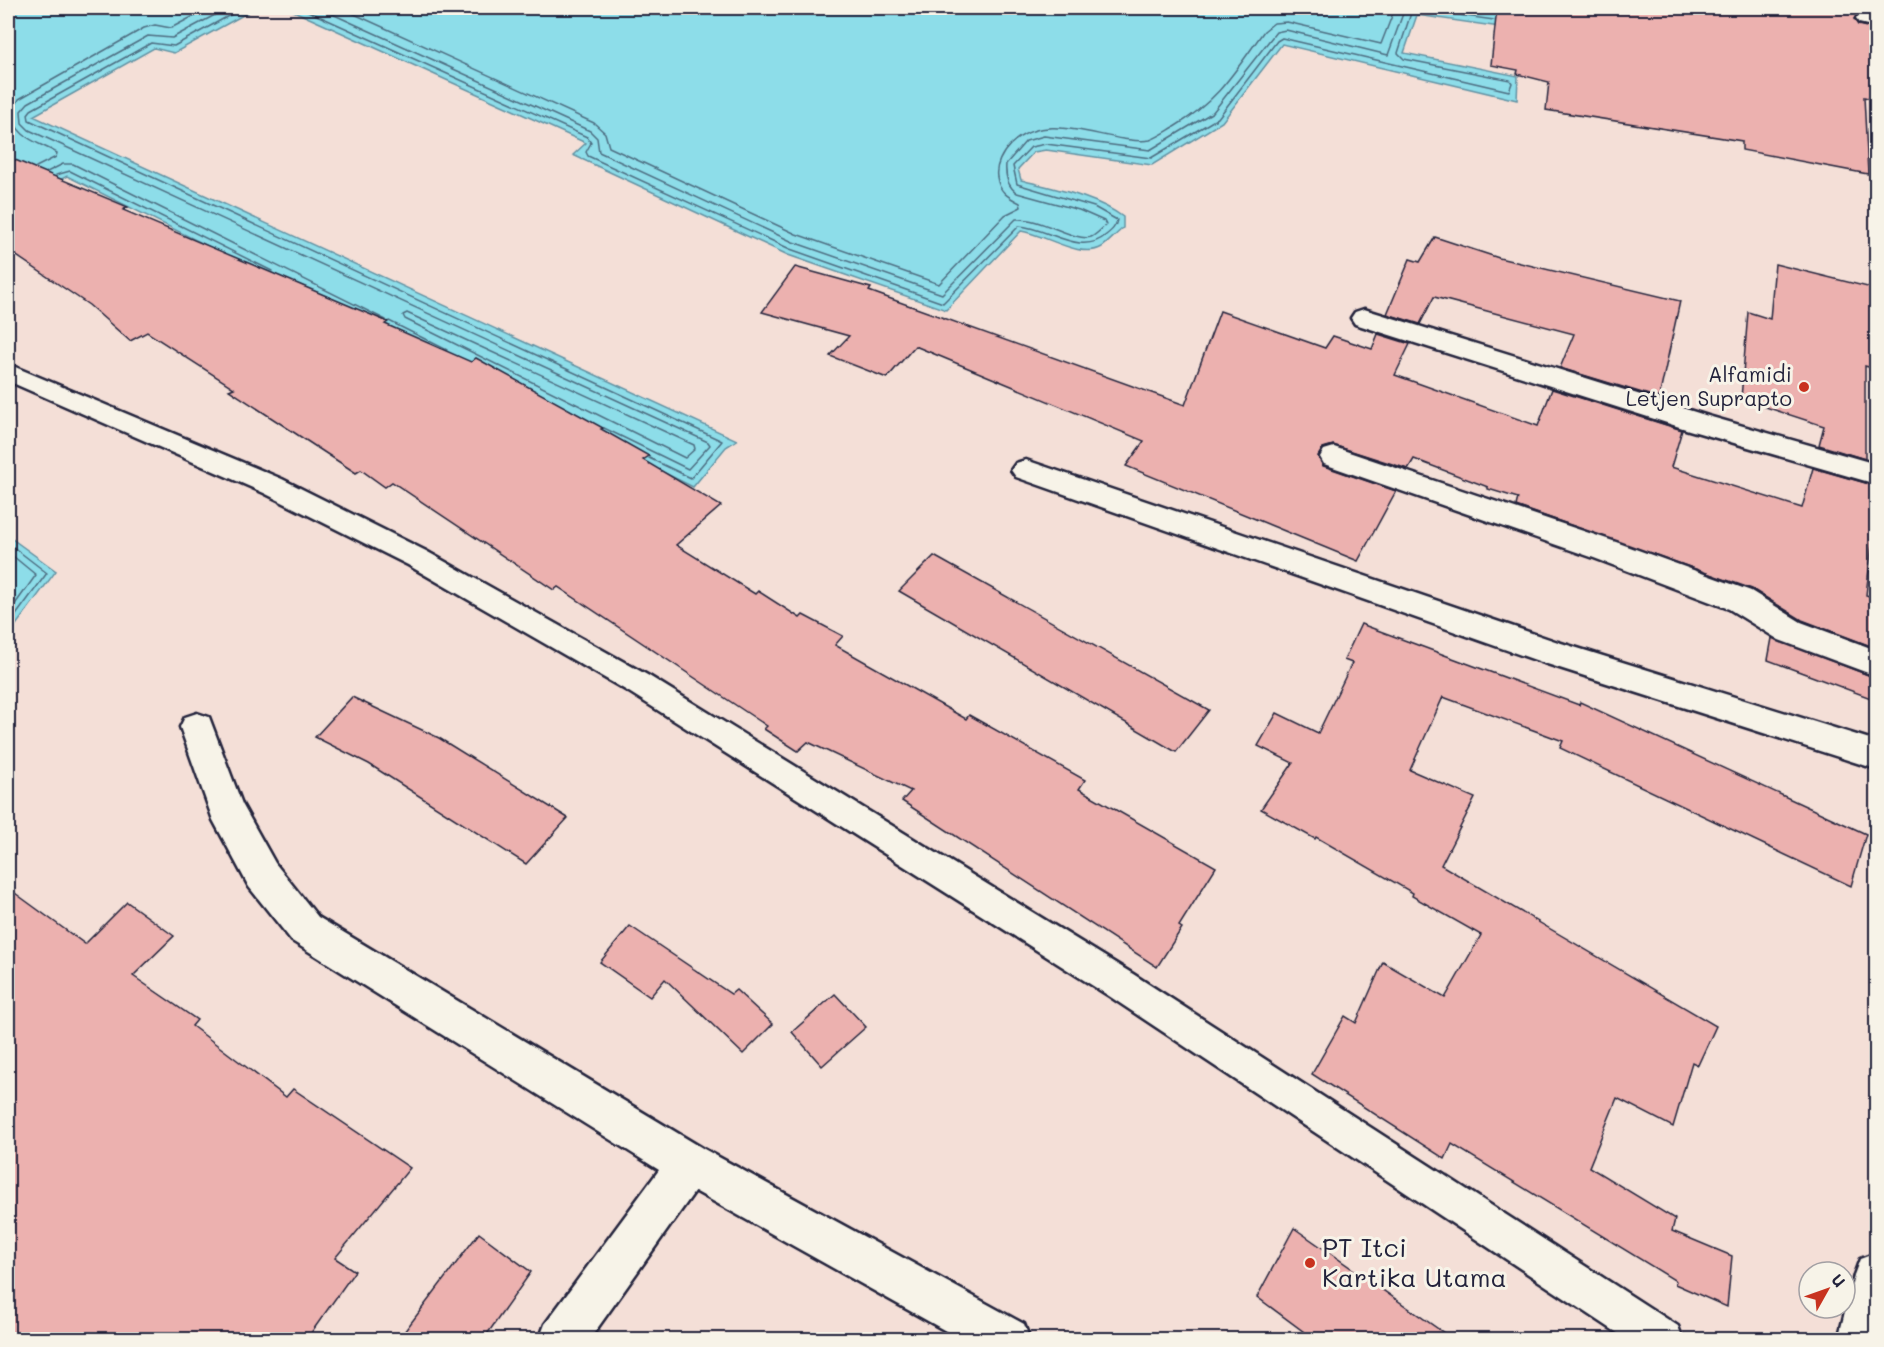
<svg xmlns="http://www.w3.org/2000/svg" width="1884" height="1347" font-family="Mali,sans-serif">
  <rect width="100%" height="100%" fill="#f4dfd7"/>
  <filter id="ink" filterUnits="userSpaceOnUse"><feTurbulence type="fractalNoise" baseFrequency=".0167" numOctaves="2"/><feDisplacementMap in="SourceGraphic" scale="12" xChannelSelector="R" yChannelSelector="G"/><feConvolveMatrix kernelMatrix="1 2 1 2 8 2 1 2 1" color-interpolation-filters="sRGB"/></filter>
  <g filter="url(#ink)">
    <g fill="#8ddde9" stroke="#6292a3" stroke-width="1.5">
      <path d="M 8,8 L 256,8 L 174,53 L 154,48 L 33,116 L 737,440 L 726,447 L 693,487 L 67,176 L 8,208 Z"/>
      <path d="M 287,8 L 1630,8 L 1667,15 L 1528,31 L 1417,15 L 1404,53 L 1518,76 L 1517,100 L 1282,44 L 1222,122 L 1152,165 L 1046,150 L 1034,152 L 1018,169 L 1021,180 C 1055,189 1095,196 1123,217 L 1123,228 C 1116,234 1109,242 1102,247 C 1081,260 1044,234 1021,231 L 946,310 L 788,255 L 573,155 L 586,143 Z"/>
      <path d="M 8,536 L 56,571 L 8,636 Z"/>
    </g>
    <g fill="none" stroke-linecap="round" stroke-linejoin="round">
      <g stroke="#4d6d81" stroke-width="1.5">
        <path d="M 228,8 L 172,38 L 148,36 L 28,103 L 21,111 L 22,123 L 29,130 L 708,442 L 710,445 L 688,469 L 604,428"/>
        <path d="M 243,8 L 174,46 L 151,43 L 31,110 L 28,114 L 29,120 L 722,441 L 691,478 L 649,458"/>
        <path d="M 301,8 L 587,137 L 591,143 L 586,152 L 588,156 L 790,249 L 943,303 L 1019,226 C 1049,228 1081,257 1106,235 C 1111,231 1116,227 1117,220 L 1094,207 L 1017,184 L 1013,166 L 1031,147 L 1046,144 L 1151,158 L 1218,118 L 1277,41 L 1282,38 L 1509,91 L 1512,83 L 1510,80 L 1404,59 L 1398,53 L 1411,13 L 1416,9 L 1494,20"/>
        <path d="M 319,8 L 590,131 L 597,138 L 599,152 L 793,242 L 942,294 L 1016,219 C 1041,217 1074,242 1091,237 C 1096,235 1101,229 1106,225 L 1104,221 L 1079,210 L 1017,193 C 1007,186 1005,176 1006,164 L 1026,141 L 1044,136 L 1150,150 L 1213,112 L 1276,32 L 1286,30 L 1388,55 L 1405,8"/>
        <path d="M 341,8 L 594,123 L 605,133 L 609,147 L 796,234 L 939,284 L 1005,215 L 1021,207 L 1020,203 C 1008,197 999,192 997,177 C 995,166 1002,153 1010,145 C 1041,114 1085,133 1123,139 C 1131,140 1142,142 1150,140 C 1158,137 1167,131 1174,127 C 1219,100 1235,71 1264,31 L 1274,23 L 1287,22 L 1381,44 L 1395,8"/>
        <path d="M 36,167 L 56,157 L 57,153 C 38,142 15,138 12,113 L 19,99 L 144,28 L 155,25 L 171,28 L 209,8"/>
        <path d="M 47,172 L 63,164 L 73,164 L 386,320"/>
        <path d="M 56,175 L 70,171 L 272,271"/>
        <path d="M 407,313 L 694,445 L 695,449 L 685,458 L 405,319 L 403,315 Z"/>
        <path d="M 389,321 L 447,350"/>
        <path d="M 8,543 L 47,573 L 8,626"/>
        <path d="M 8,552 L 36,575 L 8,614"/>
      </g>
    </g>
    <g fill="#ecb1af" stroke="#22223b" stroke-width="1.5">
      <path d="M 1497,8 L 1876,8 L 1876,13 L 1865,11 L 1857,14 L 1854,19 L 1858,25 L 1876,29 L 1876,100 L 1864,97 L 1868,174 L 1742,150 L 1742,141 L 1546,110 L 1549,82 L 1517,74 L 1518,70 L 1491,65 Z"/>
      <path d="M 8,157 L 128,207 L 123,210 L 388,322 L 385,324 L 471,362 L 476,358 L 603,428 L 601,429 L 649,456 L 643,460 L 721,506 L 676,545 L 755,594 L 758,591 L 800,618 L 803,615 L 843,636 L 835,645 L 966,719 L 969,715 L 1085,780 L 1079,789 L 1216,867 L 1179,926 L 1182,928 L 1157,967 L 902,801 L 911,791 L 808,742 L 798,751 L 764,729 L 767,726 L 558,587 L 554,590 L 392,482 L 385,487 L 361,470 L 356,473 L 229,390 L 234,388 L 147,332 L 130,341 L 89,305 L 8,250 Z"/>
      <path d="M 1435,237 L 1499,258 L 1680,301 L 1659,398 L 1560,368 L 1574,334 L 1434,297 L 1420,324 L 1387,314 L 1410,259 L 1420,262 Z"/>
      <path d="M 1775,264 L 1876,289 L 1876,369 L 1865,366 L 1865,459 L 1819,445 L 1824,426 L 1741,399 L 1748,312 L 1770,319 Z"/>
      <path d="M 795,267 L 871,288 L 869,291 L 1185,405 L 1220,311 L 1325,348 L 1333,336 L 1372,349 L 1378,334 L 1410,344 L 1395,375 L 1538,426 L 1552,389 L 1682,430 L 1671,467 L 1802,508 L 1813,468 L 1876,486 L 1876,510 L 1866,595 L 1876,598 L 1876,648 L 1802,620 L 1752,589 L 1516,506 L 1518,498 L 1488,489 L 1488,487 L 1414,459 L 1408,469 L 1333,445 L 1323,448 L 1318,456 L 1323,466 L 1396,491 L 1358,561 L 1126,466 L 1144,441 L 915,346 L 887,378 L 830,356 L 849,336 L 762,312 Z"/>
      <path d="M 934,556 L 1209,710 L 1176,752 L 899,591 Z"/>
      <path d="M 1361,624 L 1579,705 L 1580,702 L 1866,834 L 1851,886 L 1560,748 L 1563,741 L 1443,697 L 1410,770 L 1475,798 L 1441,865 L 1716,1026 L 1698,1065 L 1692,1062 L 1673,1127 L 1617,1098 L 1589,1167 L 1675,1219 L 1672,1231 L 1732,1256 L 1727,1307 L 1675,1284 L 1676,1281 L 1452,1144 L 1445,1159 L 1312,1074 L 1345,1016 L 1356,1023 L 1383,962 L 1445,998 L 1481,935 L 1412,896 L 1413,893 L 1316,837 L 1315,839 L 1261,809 L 1293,763 L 1258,746 L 1277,713 L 1318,733 L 1352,663 L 1344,660 Z"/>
      <path d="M 1772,638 L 1876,678 L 1876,700 L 1768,660 Z"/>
      <path d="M 352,697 L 439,738 L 568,818 L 526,864 L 369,764 L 315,737 Z"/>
      <path d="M 8,888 L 85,944 L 127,902 L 174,936 L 133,976 L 197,1020 L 192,1026 L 286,1097 L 293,1089 L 410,1168 L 335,1258 L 355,1271 L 306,1340 L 8,1340 Z"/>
      <path d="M 630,926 L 731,994 L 736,990 L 773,1024 L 743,1054 L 665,979 L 650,997 L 600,962 Z"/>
      <path d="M 835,994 L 866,1027 L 822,1066 L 792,1032 Z"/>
      <path d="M 1294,1228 L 1454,1340 L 1315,1340 L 1257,1297 Z"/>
      <path d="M 479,1233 L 531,1272 L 483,1340 L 398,1340 Z"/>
    </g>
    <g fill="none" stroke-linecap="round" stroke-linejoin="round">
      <defs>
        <path id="lane" d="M 8,364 L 282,479 L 426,551 L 649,676 L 1133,974 L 1678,1326 L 1683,1340 L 1628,1340 L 1109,996 L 629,692 L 408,565 L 264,493 L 8,381 Z"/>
        <g id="street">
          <path d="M 1866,13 L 1876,15 L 1876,27 L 1859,23 L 1856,19 L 1859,15 Z"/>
          <path d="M 1364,309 L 1708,416 L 1876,464 L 1876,484 L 1689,430 L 1355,324 L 1351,318 L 1355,312 Z"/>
          <path d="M 1334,447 L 1616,542 L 1751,591 L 1801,622 L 1876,650 L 1876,676 L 1779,640 L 1729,609 L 1594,558 L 1324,464 L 1320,457 L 1324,450 Z"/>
          <path d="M 1026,460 L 1558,642 L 1876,741 L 1876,769 L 1544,663 L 1016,477 L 1011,470 L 1016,463 Z"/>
          <path d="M 197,713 L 209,717 L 242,804 L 275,863 L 318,917 L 704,1149 L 1024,1324 L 1030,1340 L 962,1340 L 695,1191 L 589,1340 L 539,1340 L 545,1324 L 659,1170 L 292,941 L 249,887 L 213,820 L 180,727 L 185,717 Z"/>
        </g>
        <path id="secondary" d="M 1876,1253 L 1876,1340 L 1838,1340 L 1854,1275 L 1860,1259 Z"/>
      </defs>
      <use href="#lane" stroke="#22223b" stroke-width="5"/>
      <use href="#street" stroke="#22223b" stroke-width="5"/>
      <use href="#secondary" stroke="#22223b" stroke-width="5"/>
      <use href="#lane" fill="#f7f3e8" fill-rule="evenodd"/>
      <use href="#street" fill="#f7f3e8" fill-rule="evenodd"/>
      <use href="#secondary" fill="#f7f3e8" fill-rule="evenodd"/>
    </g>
  </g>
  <g fill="#c8321e" stroke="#f7f3e8" stroke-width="2">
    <circle cx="1804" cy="387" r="6"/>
    <circle cx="1310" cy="1263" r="6"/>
  </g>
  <g text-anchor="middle" stroke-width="6" stroke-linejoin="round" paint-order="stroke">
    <g font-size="21" fill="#22223b" stroke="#f7f3e8" text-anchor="end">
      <text x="1792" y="382">Alfamidi<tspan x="1792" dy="24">Letjen Suprapto</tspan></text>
    </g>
    <g font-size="26" fill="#22223b" stroke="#f7f3e8" text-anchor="start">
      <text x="1322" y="1257">PT Itci<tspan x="1322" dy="30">Kartika Utama</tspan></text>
    </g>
  </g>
  <rect width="1884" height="1347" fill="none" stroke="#f7f3e8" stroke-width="30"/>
  <rect x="15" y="15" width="1854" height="1317" fill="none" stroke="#22223b" stroke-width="2" filter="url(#ink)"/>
  <g transform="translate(1827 1290) rotate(50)"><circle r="28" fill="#f7f3e8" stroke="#a29fa3" stroke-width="1.5"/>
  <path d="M0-4.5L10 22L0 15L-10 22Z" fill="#c8321e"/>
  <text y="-9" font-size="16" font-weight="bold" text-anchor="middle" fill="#22223b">U</text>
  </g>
</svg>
